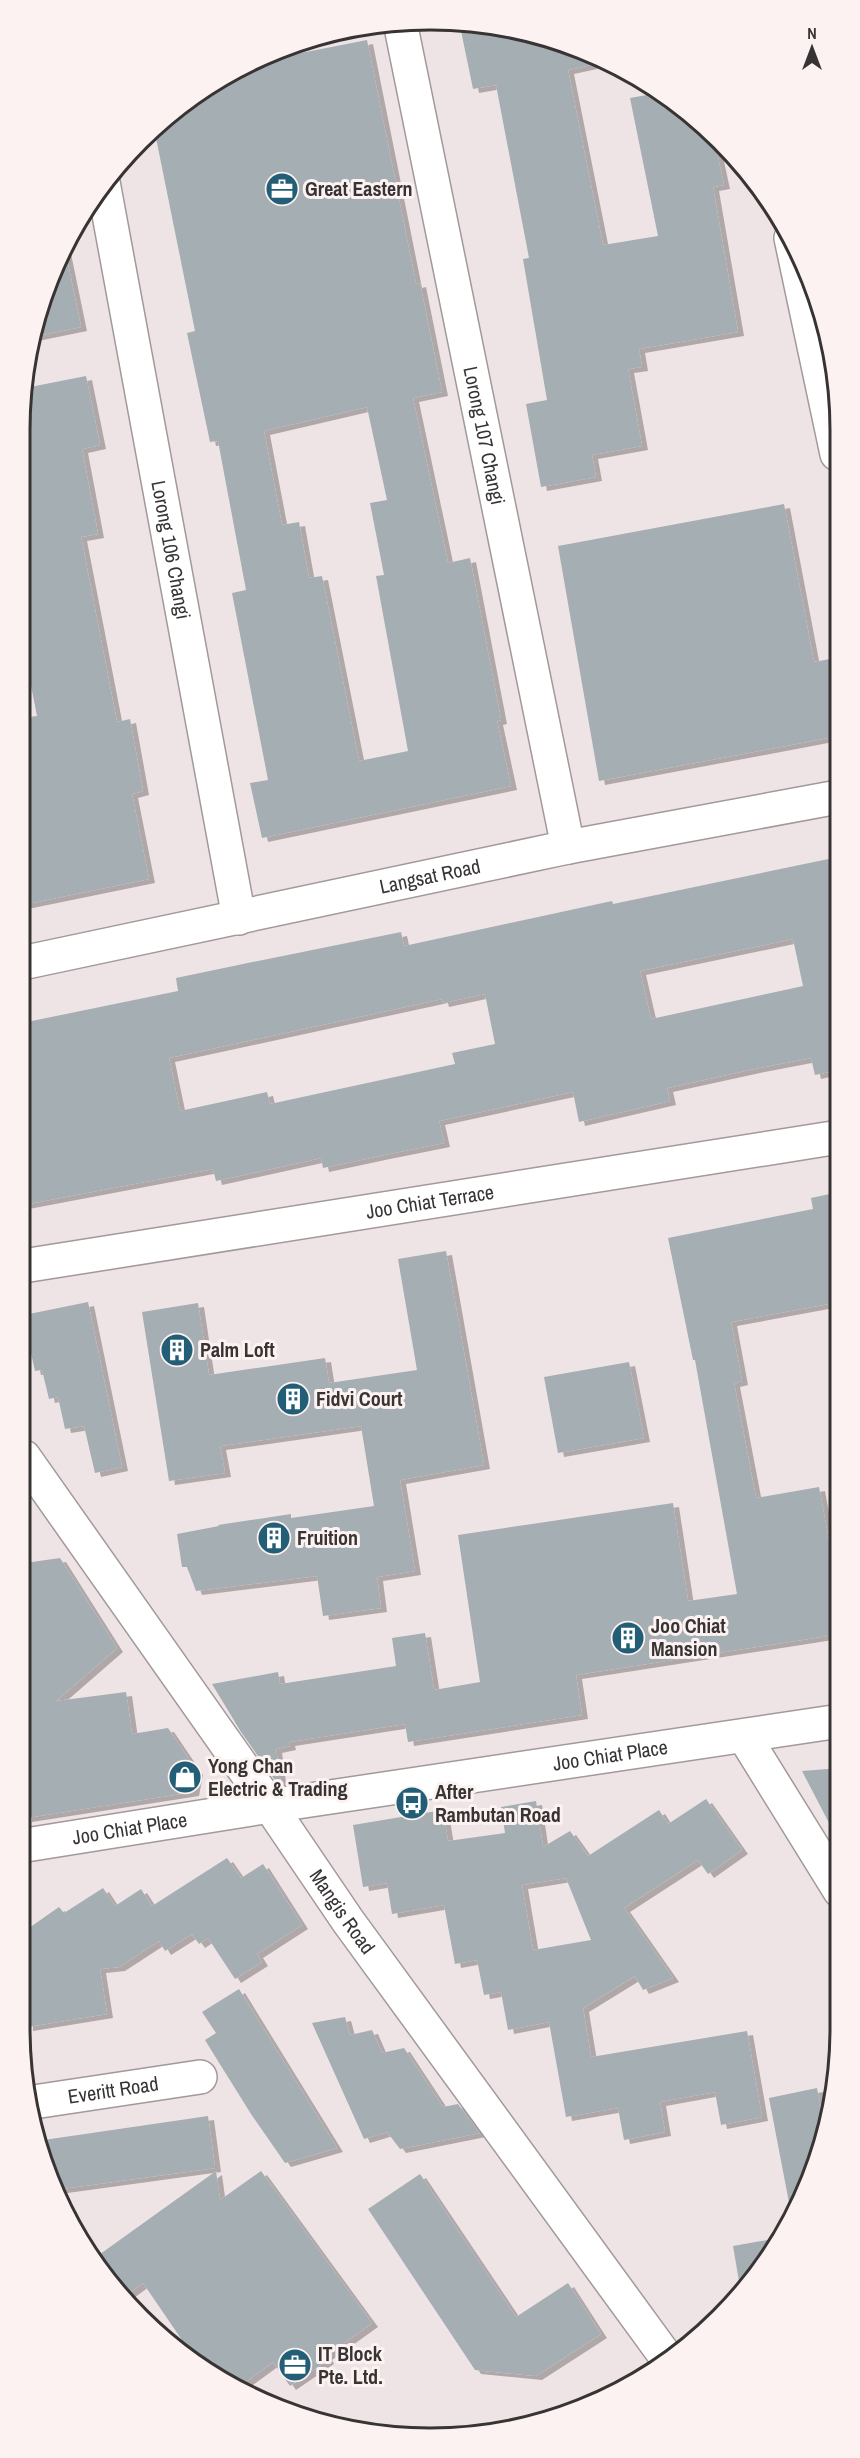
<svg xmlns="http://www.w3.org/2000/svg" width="860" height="2458" font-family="'Archivo Narrow',sans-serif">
  <defs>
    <filter id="shadow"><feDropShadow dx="6" dy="4" stdDeviation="0" flood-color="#0004"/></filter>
  </defs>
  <rect width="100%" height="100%" fill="#efe4e5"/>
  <g fill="#a5aeb2" fill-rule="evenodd" filter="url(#shadow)">
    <path d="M 459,21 L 536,33 L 605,62 L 568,70 L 603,245 L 658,236 L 630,98 L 658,93 L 714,139 L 724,185 L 713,187 L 738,332 L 639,349 L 642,367 L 628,369 L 642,446 L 592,455 L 596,477 L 541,487 L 526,404 L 547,400 L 523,259 L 529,258 L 496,85 L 473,89 Z"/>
    <path d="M 367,40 L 416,284 L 420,283 L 442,392 L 413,398 L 448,563 L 470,558 L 501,720 L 497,721 L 511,786 L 262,838 L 250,783 L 268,780 L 232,593 L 246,590 L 218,441 L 210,442 L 187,333 L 195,331 L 154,128 L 224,75 L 250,63 ZM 367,407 L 387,500 L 370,503 L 384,575 L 376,576 L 408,751 L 359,761 L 322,576 L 309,578 L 299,522 L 282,525 L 264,431 Z"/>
    <path d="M 64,245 L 81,327 L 32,337 L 33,324 Z"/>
    <path d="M 86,376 L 100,445 L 82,449 L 98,534 L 81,537 L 117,722 L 130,719 L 143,791 L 132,794 L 149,879 L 22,905 L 21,718 L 37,716 L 20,630 L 20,430 L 25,388 Z"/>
    <path d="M 784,504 L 814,662 L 835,658 L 838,673 L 838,736 L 599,781 L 558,546 Z"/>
    <path d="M 838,857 L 838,1070 L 815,1075 L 811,1058 L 754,1069 L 667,1088 L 670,1101 L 579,1122 L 573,1092 L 439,1121 L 444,1143 L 384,1155 L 323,1168 L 321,1158 L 216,1181 L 213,1169 L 23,1205 L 22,1023 L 178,991 L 176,978 L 243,964 L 401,932 L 404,946 L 612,901 L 613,904 ZM 793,939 L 803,986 L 651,1019 L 640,971 ZM 485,994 L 495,1044 L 452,1053 L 455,1064 L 270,1104 L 267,1092 L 180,1111 L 169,1058 L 442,999 L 443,1003 Z"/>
    <path d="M 839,1192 L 839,1302 L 731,1322 L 742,1381 L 734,1383 L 756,1498 L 819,1487 L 832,1557 L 839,1555 L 840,1634 L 576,1675 L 582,1715 L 408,1742 L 405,1724 L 289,1742 L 290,1746 L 276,1749 L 281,1785 L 279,1786 L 241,1732 L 212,1684 L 278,1672 L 280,1684 L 396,1666 L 392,1638 L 425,1633 L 434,1690 L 480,1682 L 458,1535 L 673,1503 L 688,1601 L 737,1594 L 695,1360 L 693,1360 L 668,1238 L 813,1209 L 811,1198 Z"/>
    <path d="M 446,1251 L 484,1465 L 400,1480 L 415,1571 L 377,1577 L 381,1608 L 323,1616 L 317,1576 L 196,1591 L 187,1567 L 182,1567 L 177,1534 L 219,1526 L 218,1525 L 291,1514 L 291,1518 L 374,1506 L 361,1426 L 220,1446 L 225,1473 L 169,1481 L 142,1312 L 198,1303 L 209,1375 L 325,1358 L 329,1383 L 417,1370 L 398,1259 Z"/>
    <path d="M 88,1302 L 122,1467 L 95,1473 L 84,1426 L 65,1429 L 58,1397 L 49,1399 L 42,1370 L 35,1371 L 29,1344 L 24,1345 L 24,1315 Z"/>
    <path d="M 629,1362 L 644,1438 L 558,1453 L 544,1377 Z"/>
    <path d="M 60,1558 L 117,1648 L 56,1701 L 126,1692 L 132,1734 L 168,1728 L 197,1771 L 193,1792 L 26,1818 L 25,1563 Z"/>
    <path d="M 840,1768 L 840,1844 L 802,1771 Z"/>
    <path d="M 706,1799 L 742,1850 L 708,1874 L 698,1860 L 624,1908 L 673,1978 L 643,1990 L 635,1976 L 583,2008 L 591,2057 L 747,2031 L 762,2117 L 721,2125 L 715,2092 L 660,2102 L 665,2132 L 624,2140 L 618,2108 L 566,2117 L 549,2022 L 508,2030 L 501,1992 L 484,1995 L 477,1960 L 455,1964 L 444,1905 L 392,1914 L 387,1883 L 363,1887 L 353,1825 L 443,1810 L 448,1841 L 505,1833 L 501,1807 L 536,1801 L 543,1847 L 570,1831 L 588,1856 L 659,1810 L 668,1824 ZM 566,1878 L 591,1940 L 533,1950 L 522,1885 Z"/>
    <path d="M 227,1858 L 241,1878 L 263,1864 L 302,1925 L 257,1954 L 262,1962 L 235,1979 L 208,1938 L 199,1944 L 192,1934 L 165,1951 L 159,1941 L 119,1967 L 100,1969 L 107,2014 L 27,2027 L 26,1930 L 59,1907 L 64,1913 L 103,1888 L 115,1906 L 141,1889 L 152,1906 Z"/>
    <path d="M 239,1989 L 337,2148 L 285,2163 L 251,2114 L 213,2053 L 205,2040 L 216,2033 L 202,2012 Z"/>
    <path d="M 345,2017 L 350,2035 L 372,2030 L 382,2053 L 404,2048 L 443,2107 L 458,2104 L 480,2133 L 400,2149 L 387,2132 L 364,2139 L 312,2023 Z"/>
    <path d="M 817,2088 L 826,2135 L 791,2213 L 769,2098 Z"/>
    <path d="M 208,2116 L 215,2168 L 54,2190 L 37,2141 Z"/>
    <path d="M 216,2171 L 220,2200 L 261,2171 L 372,2323 L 326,2356 L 328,2360 L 290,2386 L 273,2362 L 236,2389 L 199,2365 L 143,2283 L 121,2299 L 96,2257 Z"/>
    <path d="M 420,2174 L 516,2317 L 568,2283 L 601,2334 L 536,2376 L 475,2370 L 368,2209 Z"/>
    <path d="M 779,2238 L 771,2256 L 741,2293 L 733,2246 Z"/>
  </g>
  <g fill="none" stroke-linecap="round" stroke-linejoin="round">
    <defs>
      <g id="minor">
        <path id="s1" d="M 400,22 L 568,847"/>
        <path id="s2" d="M 103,182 L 239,918"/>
        <path d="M 791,238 L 837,454"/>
        <path id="s3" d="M 22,963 L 568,847 L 838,797"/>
        <path id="s4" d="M 23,1266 L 839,1137"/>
        <path id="s5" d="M 24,1457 L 270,1806 L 348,1921 L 669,2361"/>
        <path d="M 744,1736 L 840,1891"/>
        <path id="s6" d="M 26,1845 L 270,1806 L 840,1721"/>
        <path id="s7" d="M 27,2103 L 200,2077"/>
      </g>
    </defs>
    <use href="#minor" stroke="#a29999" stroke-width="36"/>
    <use href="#minor" stroke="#fff" stroke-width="33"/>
  </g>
  <defs>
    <symbol id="office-disc" viewBox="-11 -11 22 22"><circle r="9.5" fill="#225f76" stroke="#fcf2f2"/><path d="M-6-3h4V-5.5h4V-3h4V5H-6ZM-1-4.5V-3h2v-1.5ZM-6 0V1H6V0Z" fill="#fff"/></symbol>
    <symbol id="building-disc" viewBox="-11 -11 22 22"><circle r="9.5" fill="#225f76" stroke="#fcf2f2"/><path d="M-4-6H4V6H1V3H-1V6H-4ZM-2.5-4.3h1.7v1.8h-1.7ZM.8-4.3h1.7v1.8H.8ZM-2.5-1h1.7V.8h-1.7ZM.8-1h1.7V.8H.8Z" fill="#fff"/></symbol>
    <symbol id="shop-disc" viewBox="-11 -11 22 22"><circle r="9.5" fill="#225f76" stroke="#fcf2f2"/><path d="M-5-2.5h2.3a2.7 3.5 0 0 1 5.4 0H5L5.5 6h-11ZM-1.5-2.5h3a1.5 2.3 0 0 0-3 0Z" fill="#fff"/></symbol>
    <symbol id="bus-disc" viewBox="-11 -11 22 22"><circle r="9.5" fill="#225f76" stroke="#fcf2f2"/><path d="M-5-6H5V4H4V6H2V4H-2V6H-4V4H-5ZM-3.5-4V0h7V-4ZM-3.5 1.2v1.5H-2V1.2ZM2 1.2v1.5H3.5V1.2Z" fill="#fff"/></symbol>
  </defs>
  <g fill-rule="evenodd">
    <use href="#office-disc" x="263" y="170" width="38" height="38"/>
    <use href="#building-disc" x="158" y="1331" width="38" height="38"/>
    <use href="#building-disc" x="274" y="1380" width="38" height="38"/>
    <use href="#building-disc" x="255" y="1519" width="38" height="38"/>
    <use href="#building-disc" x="609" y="1619" width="38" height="38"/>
    <use href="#shop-disc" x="166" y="1758" width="38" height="38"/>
    <use href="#bus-disc" x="393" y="1784" width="38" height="38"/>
    <use href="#office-disc" x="276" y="2346" width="38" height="38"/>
  </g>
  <g text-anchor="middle" stroke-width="6" stroke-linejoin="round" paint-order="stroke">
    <g font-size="20" font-weight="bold" fill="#383434" stroke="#fcf2f2" text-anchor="start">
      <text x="305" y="196">Great Eastern</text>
      <text x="200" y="1357">Palm Loft</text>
      <text x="316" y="1406">Fidvi Court</text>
      <text x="297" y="1545">Fruition</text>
      <text x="651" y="1633">Joo Chiat<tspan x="651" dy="23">Mansion</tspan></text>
      <text x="208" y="1773">Yong Chan<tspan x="208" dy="23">Electric &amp; Trading</tspan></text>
      <text x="435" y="1799">After<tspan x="435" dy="23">Rambutan Road</tspan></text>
      <text x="318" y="2361">IT Block<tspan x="318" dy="23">Pte. Ltd.</tspan></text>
    </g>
    <g font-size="20" fill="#383434" stroke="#fcf2f2">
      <text dy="7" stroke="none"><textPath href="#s1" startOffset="422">Lorong 107 Changi</textPath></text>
      <text dy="7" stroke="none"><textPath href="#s2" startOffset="374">Lorong 106 Changi</textPath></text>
      <text dy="7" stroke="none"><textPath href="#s3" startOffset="417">Langsat Road</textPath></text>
      <text dy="7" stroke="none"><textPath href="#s4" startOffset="412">Joo Chiat Terrace</textPath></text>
      <text dy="7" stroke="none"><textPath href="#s6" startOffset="591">Joo Chiat Place</textPath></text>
      <text dy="7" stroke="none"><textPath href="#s6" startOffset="105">Joo Chiat Place</textPath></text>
      <text dy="7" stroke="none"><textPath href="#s5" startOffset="555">Mangis Road</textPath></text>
      <text dy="7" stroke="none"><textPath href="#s7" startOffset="87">Everitt Road</textPath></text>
    </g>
  </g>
  <path d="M0 0H860V2458H0ZM430 30H430A400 400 0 0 1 830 430V2028A400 400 0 0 1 430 2428H430A400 400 0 0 1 30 2028V430A400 400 0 0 1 430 30Z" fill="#fcf2f2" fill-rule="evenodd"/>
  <path fill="none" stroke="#383434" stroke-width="3" d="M430 30H430A400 400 0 0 1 830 430V2028A400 400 0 0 1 430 2428H430A400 400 0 0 1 30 2028V430A400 400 0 0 1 430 30Z"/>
  <g transform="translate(812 48)" stroke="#fcf2f2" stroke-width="4.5" paint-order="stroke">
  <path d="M0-4.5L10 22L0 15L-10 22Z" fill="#383434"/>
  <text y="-9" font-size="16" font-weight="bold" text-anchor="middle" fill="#383434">N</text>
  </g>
</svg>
